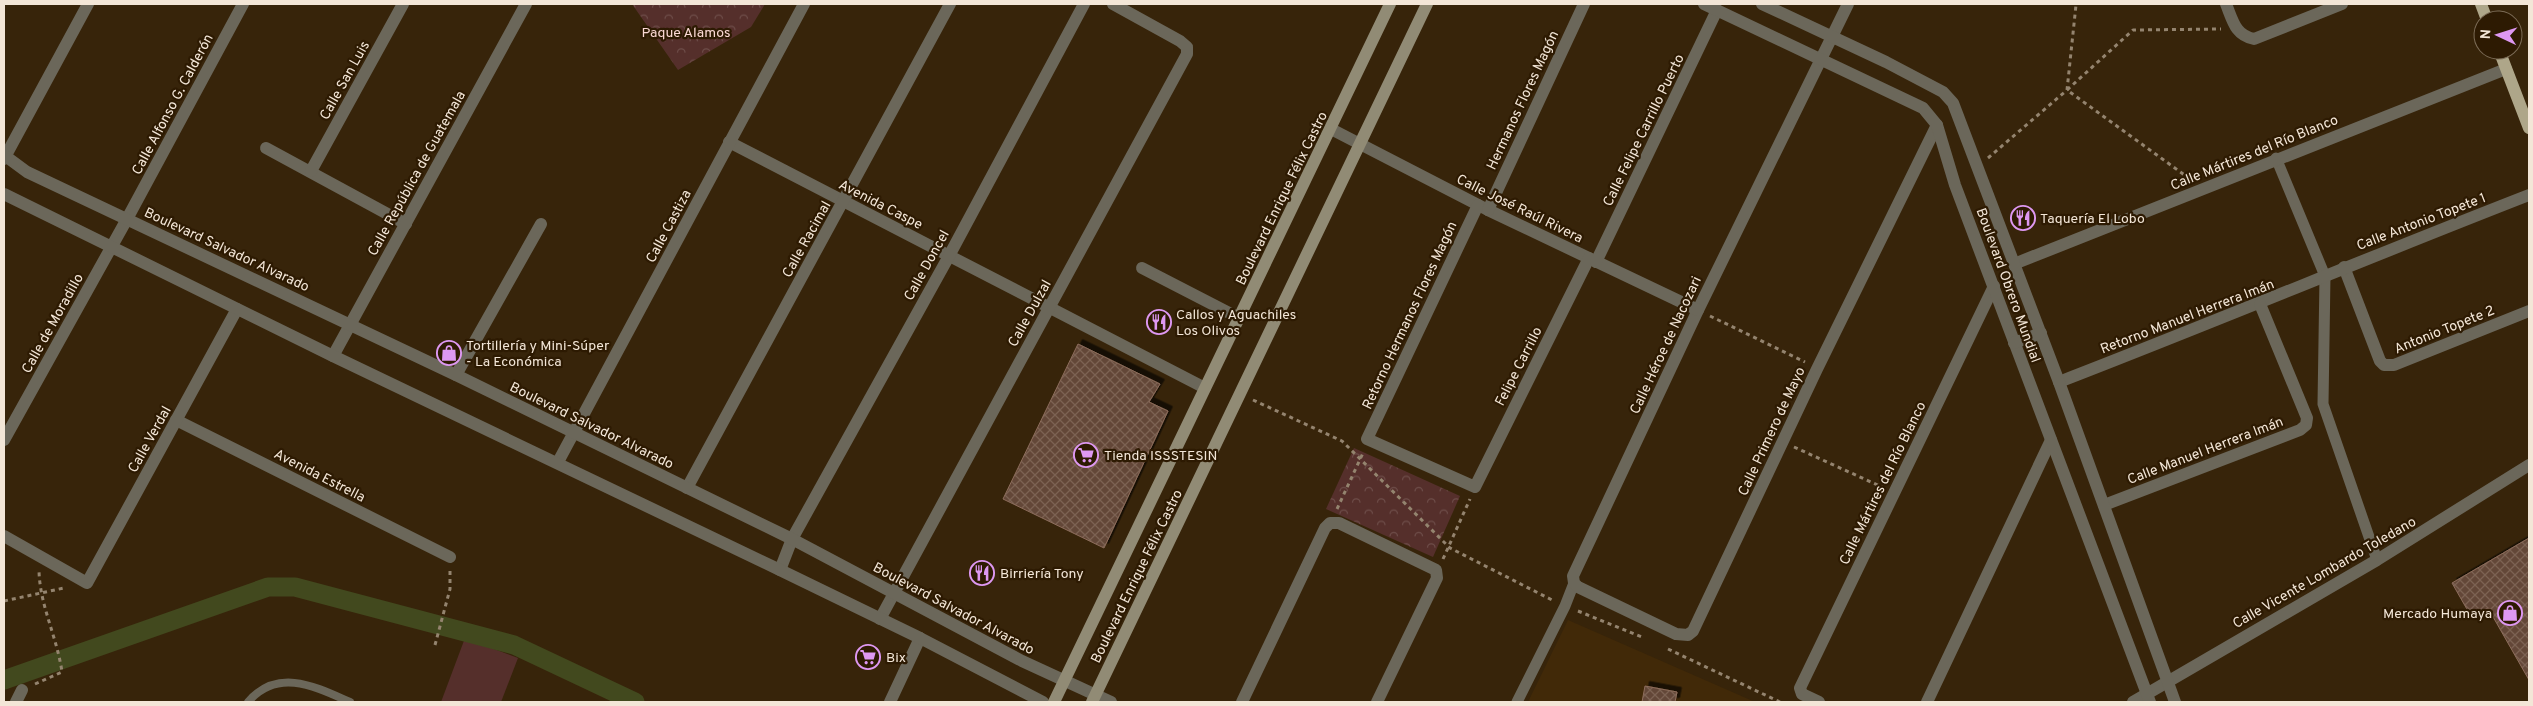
<svg xmlns="http://www.w3.org/2000/svg" width="2533" height="706" font-family="Overpass,sans-serif">
  <defs>
    <pattern id="park-crowns" width="20" height="18" patternUnits="userSpaceOnUse" patternTransform="scale(1.25)"><rect width="20" height="18" fill="#552f2b"/><path d="M2 6a3 3 0 1 1 6 0M12 15a3 3 0 1 1 6 0" fill="none" stroke="#6e4d49"/></pattern>
    <pattern id="building-cross-hatch" width="8" height="8" patternUnits="userSpaceOnUse" patternTransform="scale(1.25)"><rect width="8" height="8" fill="#644737"/><path d="M0 0l8 8M0 8l8-8" fill="none" stroke="#7b6253"/></pattern>
    <filter id="shadow"><feDropShadow dx="4.5" dy="-4.5" stdDeviation="0" flood-color="#0009"/></filter>
  </defs>
  <rect width="100%" height="100%" fill="#37240a"/>
  <path fill="#412908" d="M 1568,620 L 1755,702 L 1528,702 Z"/>
  <g fill="url(#park-crowns)">
    <path d="M 632,4 L 765,4 L 751,27 L 678,70 Z"/>
    <path d="M 1354,448 L 1460,496 L 1433,557 L 1326,509 Z"/>
  </g>
  <path fill="#552f2b" d="M 465,638 L 518,658 L 501,702 L 441,702 Z"/>
  <g fill="none" stroke-linecap="round" stroke-linejoin="round">
    <path stroke="#42491e" stroke-width="19" d="M 4,680 L 268,587 L 295,587 L 514,645 L 635,702"/>
  </g>
  <g fill="url(#building-cross-hatch)" stroke="#8d6d5c" filter="url(#shadow)">
    <path d="M 1078,344 L 1160,384 L 1149,402 L 1168,411 L 1104,548 L 1003,499 Z"/>
    <path d="M 2529,538 L 2529,680 L 2488,608 L 2472,618 L 2452,583 Z"/>
    <path d="M 1645,686 L 1677,692 L 1675,702 L 1642,702 Z"/>
  </g>
  <g fill="none" stroke-linecap="round" stroke-linejoin="round">
    <g stroke="#94846f" stroke-width="3" stroke-dasharray="4 4" stroke-linecap="butt">
      <path d="M 1988,158 L 2067,90 L 2076,5 L 2074,4"/>
      <path d="M 2190,179 L 2067,90 L 2133,30 L 2221,29"/>
      <path d="M 1710,316 L 1805,362"/>
      <path d="M 1253,400 L 1342,441 L 1450,548 L 1554,601"/>
      <path d="M 1794,447 L 1882,487"/>
      <path d="M 1337,509 L 1363,453"/>
      <path d="M 1443,559 L 1470,499"/>
      <path d="M 4,601 L 64,588"/>
      <path d="M 1578,611 L 1642,637"/>
      <path d="M 435,645 L 450,589 L 450,570"/>
      <path d="M 1668,649 L 1780,702"/>
      <path d="M 35,684 L 62,672 C 57,637 40,606 39,571"/>
    </g>
    <path stroke="#6b675a" stroke-width="8" d="M 248,702 C 278,667 316,687 350,702"/>
    <g stroke="#6b675a" stroke-width="11">
      <path d="M 2276,158 L 2325,276 L 2323,404 L 2377,560"/>
      <path d="M 1517,702 L 1565,606 L 1574,583"/>
    </g>
    <g stroke="#6b675a" stroke-width="12">
      <path d="M 1848,4 L 1698,310 L 1573,576 L 1574,583 L 1578,587 L 1676,634 L 1688,635 L 1693,631 L 1817,369 L 1937,125"/>
      <path d="M 2226,4 C 2233,21 2235,35 2254,39 L 2342,4"/>
      <path d="M 1331,129 L 1488,210 L 1698,310"/>
      <path d="M 729,142 L 1205,388"/>
      <path d="M 266,148 L 406,224"/>
      <path d="M 4,159 L 88,4"/>
      <path d="M 311,171 L 403,4"/>
      <path d="M 1478,205 L 1367,439 L 1475,487 L 1589,258"/>
      <path d="M 1488,210 L 1584,4"/>
      <path d="M 1596,262 L 1717,10"/>
      <path d="M 2014,264 L 2506,69"/>
      <path d="M 2344,267 L 2380,361 L 2384,365 L 2394,365 L 2529,311"/>
      <path d="M 1142,268 L 1239,318"/>
      <path d="M 333,356 L 526,4"/>
      <path d="M 456,375 L 541,224"/>
      <path d="M 2059,382 C 2217,321 2372,256 2529,195"/>
      <path d="M 176,420 L 450,557"/>
      <path d="M 4,440 L 127,219 L 243,4"/>
      <path d="M 558,462 L 804,4"/>
      <path d="M 687,488 L 950,4"/>
      <path d="M 2104,505 L 2300,430 L 2306,425 L 2307,418 L 2260,304"/>
      <path d="M 4,536 L 87,583 L 237,309"/>
      <path d="M 780,570 L 792,539 L 949,256 L 1084,4"/>
      <path d="M 880,619 L 1187,54 L 1187,47 L 1180,41 L 1113,4"/>
      <path d="M 16,702 L 22,690"/>
      <path d="M 890,702 L 920,638"/>
      <path d="M 1242,702 L 1325,528 L 1330,523 L 1339,523 L 1436,570 L 1437,578 L 1377,702"/>
      <path d="M 1819,702 L 1802,694 L 1800,688 L 1994,286"/>
      <path d="M 1927,702 L 2051,440"/>
      <path d="M 2133,702 L 2377,560 L 2529,465"/>
    </g>
    <g stroke="#6b675a" stroke-width="12">
      <path d="M 1704,4 L 1923,108 L 1937,125 L 1955,185 L 2150,702"/>
      <path d="M 1762,4 L 1886,62 L 1943,92 L 1953,103 L 2059,382 L 2175,702"/>
      <path d="M 4,155 L 27,172 L 456,375 L 792,539 L 1022,661 L 1111,702"/>
      <path d="M 4,194 L 333,356 L 780,570 L 920,638 L 1043,702"/>
      <path d="M 2014,343 L 2041,333"/>
    </g>
    <g stroke="#918b75" stroke-width="12">
      <path d="M 1054,702 L 1390,4"/>
      <path d="M 1092,702 L 1427,4"/>
    </g>
    <g stroke="#aea689" stroke-width="12">
      <path d="M 2481,4 L 2487,20"/>
      <path d="M 2499,50 L 2529,128"/>
    </g>
  </g>
  <defs>
    <symbol id="restaurant-ring" viewBox="-11 -11 22 22"><circle r="9.5" fill="#2d1a02" stroke="#de98f2" stroke-width="1.5"/><path d="M-5-6h1v4h1v-4h1v4h1v-4h1v5L-1.5 .5V6h-2V.5L-5-1ZM5-6V6H3V1.5H1.5Q1.5-4 5-6Z" fill="#de98f2"/></symbol>
    <symbol id="shop-ring" viewBox="-11 -11 22 22"><circle r="9.5" fill="#2d1a02" stroke="#de98f2" stroke-width="1.5"/><path d="M-5-2.5h2.3a2.7 3.5 0 0 1 5.4 0H5L5.5 6h-11ZM-1.5-2.5h3a1.5 2.3 0 0 0-3 0Z" fill="#de98f2"/></symbol>
    <symbol id="supermarket-ring" viewBox="-11 -11 22 22"><circle r="9.5" fill="#2d1a02" stroke="#de98f2" stroke-width="1.5"/><path d="M-6-5.5h2.5l.6 2H6L4.5 2H-2.5L-4.4-4H-6ZM-1.5 3.2a1.3 1.3 0 1 0 .1 0ZM3 3.2a1.3 1.3 0 1 0 .1 0Z" fill="#de98f2"/></symbol>
  </defs>
  <g fill-rule="evenodd">
    <use href="#restaurant-ring" x="2009" y="204" width="28" height="28"/>
    <use href="#restaurant-ring" x="1145" y="308" width="28" height="28"/>
    <use href="#shop-ring" x="435" y="339" width="28" height="28"/>
    <use href="#supermarket-ring" x="1072" y="441" width="28" height="28"/>
    <use href="#restaurant-ring" x="968" y="559" width="28" height="28"/>
    <use href="#shop-ring" x="2496" y="599" width="28" height="28"/>
    <use href="#supermarket-ring" x="854" y="643" width="28" height="28"/>
  </g>
  <g text-anchor="middle" stroke-width="4.5" stroke-linejoin="round" paint-order="stroke">
    <g font-size="14" fill="#fad8d4" stroke="#2d1a02">
      <text x="686" y="37">Paque Alamos</text>
    </g>
    <g font-size="14" fill="#f3e6d7" stroke="#2d1a02">
      <text transform="translate(344 80) rotate(-61)" y="5">Calle San Luis</text>
      <text transform="translate(1522 100) rotate(-65)" y="5">Hermanos Flores Magón</text>
      <text transform="translate(172 104) rotate(-62)" y="5">Calle Alfonso G. Calderón</text>
      <text transform="translate(1643 130) rotate(-64)" y="5">Calle Felipe Carrillo Puerto</text>
      <text transform="translate(2254 152) rotate(-22)" y="5">Calle Mártires del Río Blanco</text>
      <text transform="translate(416 173) rotate(-61)" y="5">Calle República de Guatemala</text>
      <text transform="translate(1281 198) rotate(-64)" y="5">Boulevard Enrique Félix Castro</text>
      <text transform="translate(881 204) rotate(27)" y="5">Avenida Caspe</text>
      <text transform="translate(1520 208) rotate(26)" y="5">Calle José Raúl Rivera</text>
      <text transform="translate(2421 221) rotate(-21)" y="5">Calle Antonio Topete 1</text>
      <text transform="translate(668 226) rotate(-62)" y="5">Calle Castiza</text>
      <text transform="translate(806 239) rotate(-61)" y="5">Calle Racimal</text>
      <text transform="translate(227 249) rotate(25)" y="5">Boulevard Salvador Alvarado</text>
      <text transform="translate(926 265) rotate(-61)" y="5">Calle Doncel</text>
      <text transform="translate(2009 285) rotate(70)" y="5">Boulevard Obrero Mundial</text>
      <text transform="translate(1029 313) rotate(-61)" y="5">Calle Dulzal</text>
      <text transform="translate(1409 315) rotate(-65)" y="5">Retorno Hermanos Flores Magón</text>
      <text transform="translate(2187 316) rotate(-21)" y="5">Retorno Manuel Herrera Imán</text>
      <text transform="translate(52 323) rotate(-61)" y="5">Calle de Moradillo</text>
      <text transform="translate(2444 329) rotate(-22)" y="5">Antonio Topete 2</text>
      <text transform="translate(1665 345) rotate(-65)" y="5">Calle Héroe de Nacozari</text>
      <text transform="translate(1518 366) rotate(-63)" y="5">Felipe Carrillo</text>
      <text transform="translate(592 425) rotate(26)" y="5">Boulevard Salvador Alvarado</text>
      <text transform="translate(1771 431) rotate(-65)" y="5">Calle Primero de Mayo</text>
      <text transform="translate(149 439) rotate(-61)" y="5">Calle Verdal</text>
      <text transform="translate(2205 450) rotate(-21)" y="5">Calle Manuel Herrera Imán</text>
      <text transform="translate(320 475) rotate(27)" y="5">Avenida Estrella</text>
      <text transform="translate(1882 483) rotate(-64)" y="5">Calle Mártires del Río Blanco</text>
      <text transform="translate(2324 572) rotate(-30)" y="5">Calle Vicente Lombardo Toledano</text>
      <text transform="translate(1136 576) rotate(-64)" y="5">Boulevard Enrique Félix Castro</text>
      <text transform="translate(954 608) rotate(28)" y="5">Boulevard Salvador Alvarado</text>
    </g>
    <g font-size="14" fill="#f3e6d7" stroke="#2d1a02" text-anchor="start">
      <text x="2040" y="223">Taquería El Lobo</text>
      <text x="1176" y="319">Callos y Aguachiles<tspan x="1176" dy="16">Los Olivos</tspan></text>
      <text x="466" y="350">Tortillería y Mini-Súper<tspan x="466" dy="16">- La Económica</tspan></text>
      <text x="1104" y="460">Tienda ISSSTESIN</text>
      <text x="1000" y="578">Birriería Tony</text>
      <text x="2492" y="618" text-anchor="end">Mercado Humaya</text>
      <text x="886" y="662">Bix</text>
    </g>
  </g>
  <rect width="2533" height="706" fill="none" stroke="#f3e6d7" stroke-width="10"/>
  <g transform="translate(2498 35) rotate(274)"><circle r="24" fill="#2d1a02" stroke="#7c6c57"/>
  <path d="M0-4L9 19L0 12L-9 19Z" fill="#de98f2"/>
  <text y="-8" font-size="14" font-weight="bold" text-anchor="middle" fill="#f3e6d7">N</text>
  </g>
</svg>
